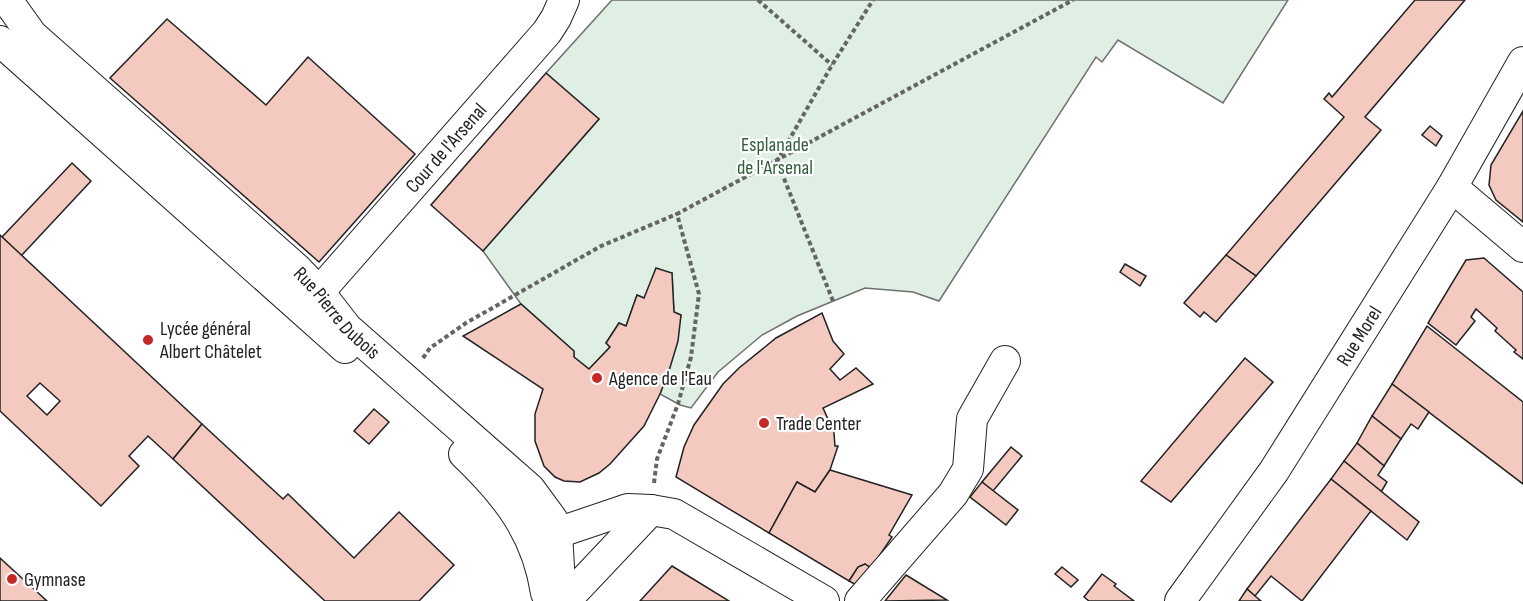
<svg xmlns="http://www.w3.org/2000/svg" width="1523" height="601" font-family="'Sofia Sans Condensed',sans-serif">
  <rect width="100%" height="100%" fill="#fff"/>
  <path fill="#e0efe3" stroke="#6f6f6f" stroke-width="1.5" d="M 612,0 L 1288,0 L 1223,103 L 1118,40 L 1102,62 L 1096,57 L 939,301 L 913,292 L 865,288 L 797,316 L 762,335 L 718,372 L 691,408 L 680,405 L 660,394 C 670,368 677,343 681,315 L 674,312 L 672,273 L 644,298 L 637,295 L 626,326 L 619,323 L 606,343 L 610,347 L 589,369 L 574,357 L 574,351 L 521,304 L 483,251 L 599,119 L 546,73 Z"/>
  <g fill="#f3c9c0" stroke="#222" stroke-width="1.5" fill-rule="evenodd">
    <path d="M 1415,0 L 1465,0 L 1365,117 L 1381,130 L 1256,276 L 1226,255 L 1344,117 L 1324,99 L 1329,93 L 1332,97 Z"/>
    <path d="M 167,19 L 266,105 L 308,57 L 415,154 L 319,262 L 110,78 Z"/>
    <path d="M 546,73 L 599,119 L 483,251 L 431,205 Z"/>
    <path d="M 1523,111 L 1523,222 L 1496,200 L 1489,185 L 1491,165 Z"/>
    <path d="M 1430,126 L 1442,136 L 1436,146 L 1422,135 Z"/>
    <path d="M 72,163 L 91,181 L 21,256 L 2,237 Z"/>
    <path d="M 0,235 L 202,424 L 173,459 L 148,436 L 129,456 L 139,466 L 101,506 L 0,411 ZM 40,383 L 60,401 L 47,415 L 27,396 Z"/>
    <path d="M 1226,255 L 1256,276 L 1216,322 L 1204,312 L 1200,317 L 1184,303 Z"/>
    <path d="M 1484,258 L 1523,292 L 1523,359 L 1514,352 L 1516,350 L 1495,331 L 1497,328 L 1476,309 L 1471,317 L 1475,321 L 1456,345 L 1428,323 L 1466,260 Z"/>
    <path d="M 1125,264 L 1146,276 L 1140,286 L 1120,272 Z"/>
    <path d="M 656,268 L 672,273 L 674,312 L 681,315 L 678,341 L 669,371 L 660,394 L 644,426 L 610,464 L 599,473 L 580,482 L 564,481 L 555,477 L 544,466 L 535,441 L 535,414 L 543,389 L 463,336 L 521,304 L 574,351 L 574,357 L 589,369 L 610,347 L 606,343 L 619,323 L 626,326 L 637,295 L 644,298 Z"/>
    <path d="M 822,313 L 833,341 L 844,354 L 830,369 L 840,380 L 856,368 L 873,384 L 823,408 L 829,421 L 833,421 L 835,446 L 838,446 L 830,470 L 815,492 L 797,482 L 769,533 L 676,477 L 684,447 L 694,425 L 723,384 L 739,368 L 776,338 Z"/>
    <path d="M 1427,326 L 1523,402 L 1523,484 L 1392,384 Z"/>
    <path d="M 1245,358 L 1273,382 L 1171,502 L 1141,481 Z"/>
    <path d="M 1392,384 L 1429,412 L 1418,429 L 1411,424 L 1401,439 L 1372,416 Z"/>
    <path d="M 374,409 L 389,422 L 369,444 L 354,431 Z"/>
    <path d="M 1372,416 L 1401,439 L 1384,466 L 1357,443 Z"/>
    <path d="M 202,424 L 283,499 L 288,494 L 354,558 L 399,512 L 454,565 L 419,601 L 325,601 L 173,459 Z"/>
    <path d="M 1357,443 L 1384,466 L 1378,475 L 1387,482 L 1381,492 L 1344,461 Z"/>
    <path d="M 1011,447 L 1022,456 L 993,491 L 982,482 Z"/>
    <path d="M 1344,461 L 1419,522 L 1407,540 L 1331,479 Z"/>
    <path d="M 830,470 L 912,495 L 889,535 L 892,537 L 871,568 L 865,564 L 858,567 L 849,581 L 769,533 L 797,482 L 815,492 Z"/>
    <path d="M 1331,479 L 1371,511 L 1302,601 L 1271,576 L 1255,596 L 1247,589 Z"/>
    <path d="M 982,482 L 1018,510 L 1006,525 L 970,497 Z"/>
    <path d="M 0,558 L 47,601 L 0,601 Z"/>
    <path d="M 865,564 L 871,568 L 858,586 L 849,581 L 858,567 Z"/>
    <path d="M 672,566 L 729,601 L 640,601 Z"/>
    <path d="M 1062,567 L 1078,580 L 1071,587 L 1055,574 Z"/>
    <path d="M 1102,574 L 1116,584 L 1114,586 L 1134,601 L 1089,601 L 1084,597 Z"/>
    <path d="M 906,575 L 947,600 L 885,601 Z"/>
    <path d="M 1247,589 L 1255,596 L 1261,601 L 1239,601 Z"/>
  </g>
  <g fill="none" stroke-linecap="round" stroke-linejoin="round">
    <defs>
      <g id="minor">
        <path id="s1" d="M 7,0 L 32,35 L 297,269 L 319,292 L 347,328 L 530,489 L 552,519 L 557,533 L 561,601"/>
        <path d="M 0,41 L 345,348"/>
        <path d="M 1452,187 L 1523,247"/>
        <path id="s2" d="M 319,292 L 547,32 L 556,18 L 564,0"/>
        <path d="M 464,454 C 507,495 537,533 546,593"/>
        <path d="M 557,533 L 628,509 L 651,510 L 674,514 L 824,601"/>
        <path d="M 565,601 L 651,510"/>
        <path d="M 860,601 L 953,494 L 968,469 L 972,419 L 1005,361"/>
        <path id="s3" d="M 1180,601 L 1274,471 L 1452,187 L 1523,62"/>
      </g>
    </defs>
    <use href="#minor" stroke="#222" stroke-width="32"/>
    <g stroke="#646464" stroke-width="4" stroke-dasharray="4.5 3" stroke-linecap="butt">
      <path d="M 758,0 L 832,65"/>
      <path d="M 833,301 L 777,161 L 832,65 L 873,0"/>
      <path d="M 423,358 L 430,348 L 466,323 L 601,246 L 677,214"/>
      <path d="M 654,483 L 657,459 L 678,404 L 691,357 L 699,294 L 677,214 L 1073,0"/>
    </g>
    <use href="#minor" stroke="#fff" stroke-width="30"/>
  </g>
  <g fill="#c62828" stroke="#fff" stroke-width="2">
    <circle cx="148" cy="340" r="6"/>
    <circle cx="597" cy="378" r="6"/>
    <circle cx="764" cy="423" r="6"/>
    <circle cx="12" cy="579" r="6"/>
  </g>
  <g text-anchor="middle" stroke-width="4.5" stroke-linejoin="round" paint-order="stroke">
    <g font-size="20" fill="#2f5e38" stroke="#fff">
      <text x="775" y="151">Esplanade<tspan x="775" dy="23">de l'Arsenal</tspan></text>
    </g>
    <g font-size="20" fill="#222" stroke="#fff">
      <text dy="7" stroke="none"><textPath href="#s2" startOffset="192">Cour de l'Arsenal</textPath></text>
      <text dy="7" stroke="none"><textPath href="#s1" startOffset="456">Rue Pierre Dubois</textPath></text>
      <text dy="7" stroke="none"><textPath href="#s3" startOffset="320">Rue Morel</textPath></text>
    </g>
    <g font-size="20" fill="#222" stroke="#fff" text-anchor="start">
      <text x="160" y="335">Lycée général<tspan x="160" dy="23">Albert Châtelet</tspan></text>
      <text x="609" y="385">Agence de l'Eau</text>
      <text x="776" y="430">Trade Center</text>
      <text x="24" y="586">Gymnase</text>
    </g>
  </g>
</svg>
